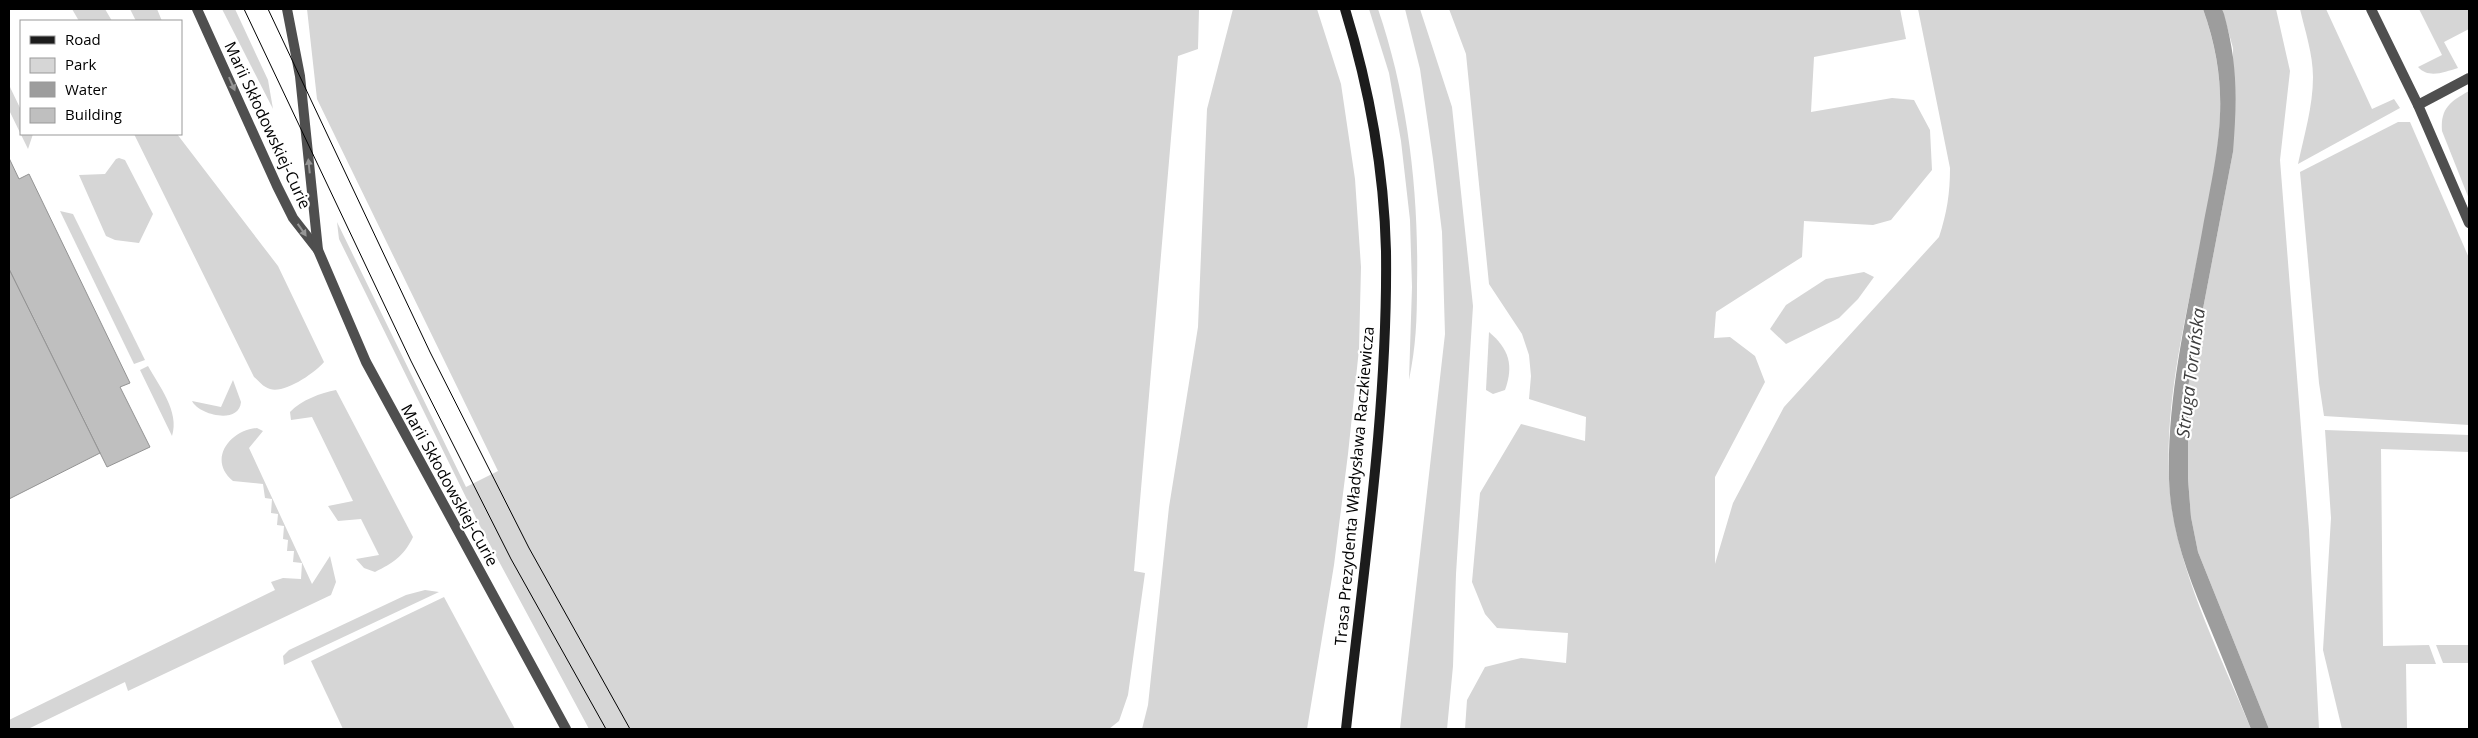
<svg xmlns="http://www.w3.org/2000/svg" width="2478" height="738" font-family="'Open Sans',sans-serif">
  <rect width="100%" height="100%" fill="#fff"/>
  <g fill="#d6d6d6">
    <path d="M 72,9 L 105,9 L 112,21 L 79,21 Z"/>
    <path d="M 130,9 L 157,9 L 162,21 L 136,21 Z"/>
    <path d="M 222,9 L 235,9 L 268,80 L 273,109 Z"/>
    <path d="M 307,9 L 1199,9 L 1198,49 L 1178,56 L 1134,571 L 1145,573 L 1128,695 L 1119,721 L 1109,729 L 589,729 L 482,530 L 339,239 L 337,222 L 466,487 L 498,471 L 317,99 Z"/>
    <path d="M 1233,9 L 1317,9 L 1341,84 L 1355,179 L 1361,267 L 1359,349 L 1348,454 L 1334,565 L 1307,729 L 1142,729 L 1148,705 L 1169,507 L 1198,327 L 1207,109 Z"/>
    <path d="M 1369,9 L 1378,9 C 1408,97 1419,192 1417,285 C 1417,320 1416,346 1409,380 L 1412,287 L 1410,220 L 1401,141 L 1389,73 Z"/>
    <path d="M 1405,9 L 1420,9 L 1452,107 L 1473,306 L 1456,574 L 1453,666 L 1447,729 L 1400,729 L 1445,334 L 1442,232 L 1433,159 L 1420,69 Z"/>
    <path d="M 1449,9 L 1900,9 L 1906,39 L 1814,57 L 1811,112 L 1892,98 L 1914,100 L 1930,130 L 1932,170 L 1891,220 L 1873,225 L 1804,221 L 1802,257 L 1716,312 L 1714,338 L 1730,337 L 1755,356 L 1765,382 L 1715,477 L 1715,564 L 1733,503 L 1784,407 L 1939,237 C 1947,213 1950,193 1950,168 L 1918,9 L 2203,9 C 2231,89 2220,140 2205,221 C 2189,305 2165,392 2169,479 C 2173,564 2219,651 2251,729 L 1465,729 L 1467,700 L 1485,667 L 1521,658 L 1566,663 L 1568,633 L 1497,628 L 1485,614 L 1472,582 L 1480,493 L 1521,424 L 1585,441 L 1586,417 L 1529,399 L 1531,376 L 1529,355 L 1522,334 L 1489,284 L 1466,54 Z"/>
    <path d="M 2222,9 L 2276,9 L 2290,71 L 2280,160 L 2309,530 L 2319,729 L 2269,729 L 2198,552 L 2191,517 L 2188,479 L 2188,387 L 2233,152 L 2233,48 Z"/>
    <path d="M 2300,9 L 2326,9 L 2372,109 L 2394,99 L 2400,108 L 2298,164 C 2304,136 2313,106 2313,77 C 2313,54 2305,31 2300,9 Z"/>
    <path d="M 2419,9 L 2469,9 L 2469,29 L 2444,42 L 2458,68 C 2444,72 2429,79 2418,67 L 2442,55 Z"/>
    <path d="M 9,85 L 21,110 L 21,134 L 33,134 L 28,149 L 9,110 Z"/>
    <path d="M 2469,91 L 2469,199 L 2442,131 C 2440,108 2451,101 2469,91 Z"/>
    <path d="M 2398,122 L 2410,122 L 2469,258 L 2469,425 L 2324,416 L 2319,383 L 2300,172 Z"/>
    <path d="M 134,134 L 177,134 L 278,266 L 324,362 C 315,373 284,394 270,389 C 263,387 259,381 254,377 Z"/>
    <path d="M 119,158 L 125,160 L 153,214 L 139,243 L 115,240 L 106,236 L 79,175 L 105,174 L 116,159 Z"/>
    <path d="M 60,211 L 73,214 L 145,360 L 134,364 Z"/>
    <path d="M 1864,272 L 1874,277 L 1858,299 L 1839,318 L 1786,344 L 1770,329 L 1786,305 L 1826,279 Z"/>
    <path d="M 1489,332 C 1509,349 1514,365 1505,390 L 1493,394 L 1486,390 Z"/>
    <path d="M 148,366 C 159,386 180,412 172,436 L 140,370 Z"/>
    <path d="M 233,380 L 241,402 C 239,425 199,415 192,401 L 221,407 Z"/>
    <path d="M 336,390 L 413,537 C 404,556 393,563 375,572 L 364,568 L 356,559 L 379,555 L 361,519 L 338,521 L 328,506 L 353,501 L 312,417 L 291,420 L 290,412 C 301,400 321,393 336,390 Z"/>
    <path d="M 257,428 L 263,431 L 249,448 L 312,584 L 330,556 L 336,582 L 331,595 L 128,691 L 125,682 L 28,729 L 9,729 L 9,720 L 275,590 L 271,582 L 283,578 L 301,579 L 302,563 L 293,562 L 294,551 L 287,551 L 288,540 L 283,539 L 284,526 L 277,525 L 278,514 L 271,513 L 272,499 L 265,498 L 263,484 L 233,481 C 207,460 230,430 257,428 Z"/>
    <path d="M 2325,430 L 2469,435 L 2469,452 L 2381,449 L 2383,646 L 2429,645 L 2436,664 L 2406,664 L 2407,729 L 2342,729 L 2323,650 L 2331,518 Z"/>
    <path d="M 2469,582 L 2469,663 L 2443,663 L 2436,645 L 2469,645 Z"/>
    <path d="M 425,590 L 439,592 L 284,665 L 283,656 L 289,650 L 406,595 Z"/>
    <path d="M 444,597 L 515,729 L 343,729 L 311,661 Z"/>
  </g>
  <path fill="#9d9d9d" d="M 2203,9 L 2222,9 L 2224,14 C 2238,64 2237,101 2233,152 L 2188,387 L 2188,479 L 2191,517 L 2198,552 L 2269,729 L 2251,729 C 2237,695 2224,661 2210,628 C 2189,578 2171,534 2169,479 C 2167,395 2187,314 2202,232 C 2218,147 2233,93 2203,9 Z"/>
  <g fill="#bfbfbf" stroke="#939393">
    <path d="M 9,158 L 19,179 L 29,174 L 130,383 L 120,387 L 150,447 L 107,467 L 9,269 Z"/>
    <path d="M 9,269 L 100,453 L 9,499 Z"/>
  </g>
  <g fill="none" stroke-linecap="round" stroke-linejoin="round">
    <g stroke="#4f4f4f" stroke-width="10">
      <path d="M 2371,9 L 2418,105 L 2469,78"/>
      <path d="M 2418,105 L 2469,223"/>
    </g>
    <g stroke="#4f4f4f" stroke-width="10">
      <path d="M 197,9 L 277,186 L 293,218 L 318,250"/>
      <path d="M 287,9 L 300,76 L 318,250 L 366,362 L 566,729"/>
    </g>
    <path stroke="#1c1c1c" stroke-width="10" d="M 1345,9 C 1369,87 1384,169 1386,251 C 1388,410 1363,571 1346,729"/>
    <g stroke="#000" stroke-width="1">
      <path d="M 244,9 L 411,361 L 511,559 L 606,729"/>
      <path d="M 268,9 L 430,352 L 529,548 L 630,729"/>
    </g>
  </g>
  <defs><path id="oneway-solid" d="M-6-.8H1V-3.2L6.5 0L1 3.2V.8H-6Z" transform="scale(1.25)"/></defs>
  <g fill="#959595">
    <use href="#oneway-solid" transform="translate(232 84) rotate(66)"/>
    <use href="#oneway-solid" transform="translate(309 166) rotate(-96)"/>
    <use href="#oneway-solid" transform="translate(302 230) rotate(55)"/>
  </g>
  <g text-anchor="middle" stroke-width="4.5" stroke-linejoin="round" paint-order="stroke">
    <g font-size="16" fill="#000" stroke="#fff">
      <text transform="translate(268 125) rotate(65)" y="6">Marii Skłodowskiej-Curie</text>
      <text transform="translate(450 485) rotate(61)" y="6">Marii Skłodowskiej-Curie</text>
      <text transform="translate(1354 486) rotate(-85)" y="6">Trasa Prezydenta Władysława Raczkiewicza</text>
    </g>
    <g font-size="18" font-style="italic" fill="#3e3e3e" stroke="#fff">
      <text transform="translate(2191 373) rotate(-83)" y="6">Struga Toruńska</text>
    </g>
  </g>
  <rect width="2478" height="738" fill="none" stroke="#000000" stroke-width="20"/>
  <rect x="20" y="20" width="162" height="115" fill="#ffffff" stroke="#999999"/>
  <rect x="30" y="36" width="25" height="8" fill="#1c1c1c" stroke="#999999"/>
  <text x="65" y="45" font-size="15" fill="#000000">Road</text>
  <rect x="30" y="58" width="25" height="15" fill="#d6d6d6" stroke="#999999"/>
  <text x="65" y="70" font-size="15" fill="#000000">Park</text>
  <rect x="30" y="82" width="25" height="15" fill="#9d9d9d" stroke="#999999"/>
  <text x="65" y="95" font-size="15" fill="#000000">Water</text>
  <rect x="30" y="108" width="25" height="15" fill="#bfbfbf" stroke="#999999"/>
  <text x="65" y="120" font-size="15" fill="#000000">Building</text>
</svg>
